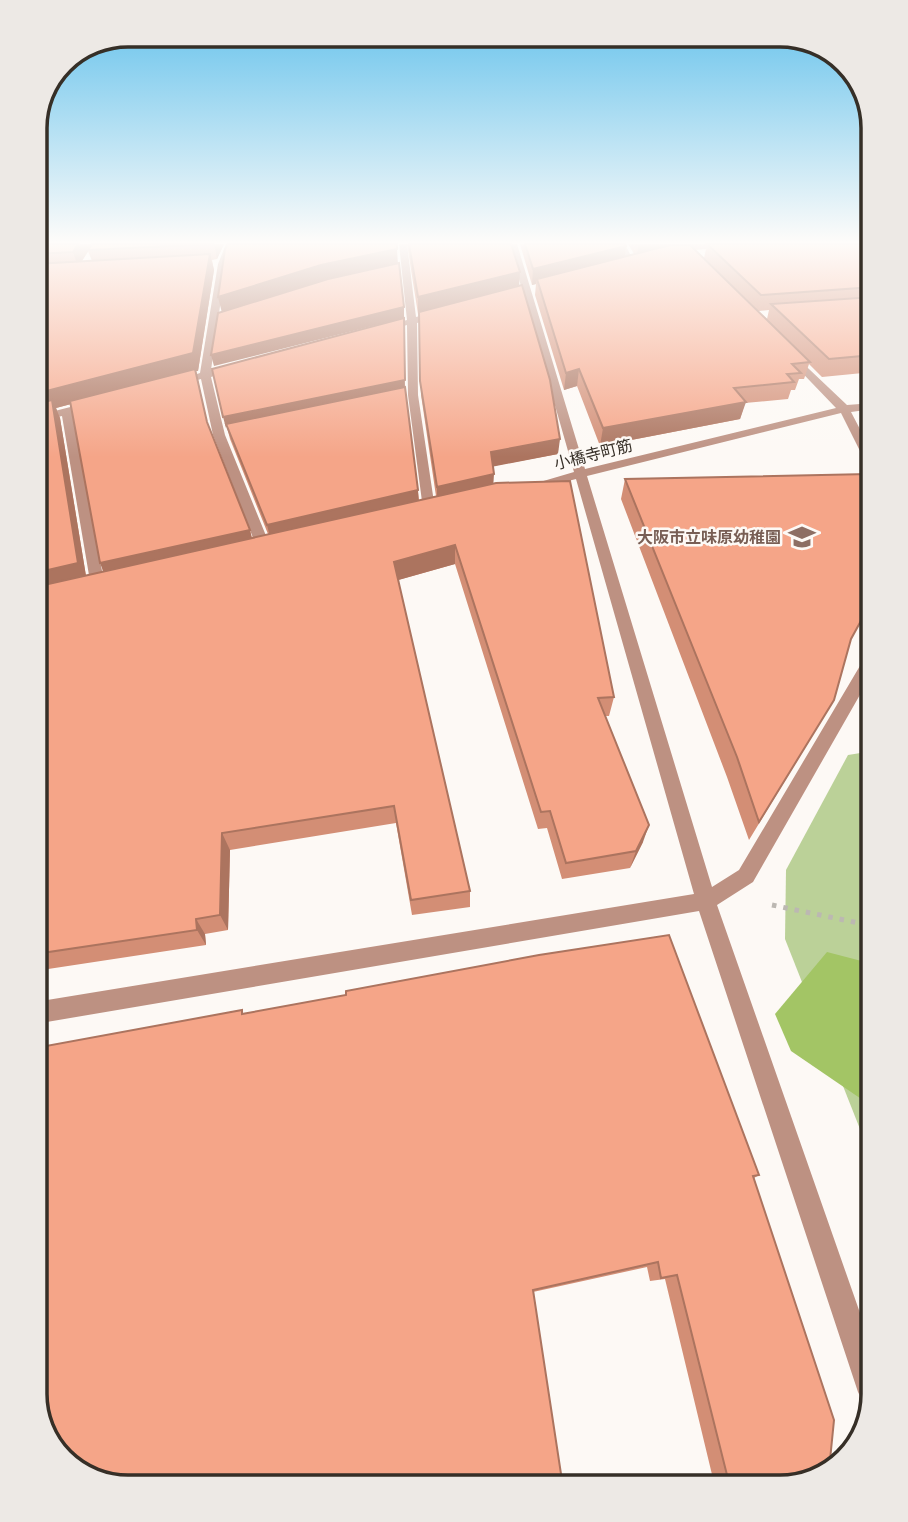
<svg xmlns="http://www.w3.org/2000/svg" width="908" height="1522" font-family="'Noto Sans','Noto Sans JP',sans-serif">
  <rect width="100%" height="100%" fill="#fdf9f5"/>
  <path fill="#bbd198" d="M 873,751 L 873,1162 L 785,939 L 786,870 L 848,755 Z"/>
  <path fill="#a3c565" d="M 827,952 L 873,964 L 873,1107 L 791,1051 L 775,1014 Z"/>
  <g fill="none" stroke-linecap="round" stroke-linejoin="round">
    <path stroke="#bcb8b2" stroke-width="5" stroke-dasharray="4.5 7" stroke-linecap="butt" d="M 772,905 L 873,926"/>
    <g fill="#bd9182" fill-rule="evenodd">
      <path d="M 226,244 L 234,244 L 226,264 L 211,370 L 236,364 L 241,367 L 211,377 L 225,435 L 271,548 L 264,552 L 257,548 L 213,435 L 201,379 L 175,386 L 170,383 L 200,373 L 218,264 Z"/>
      <path d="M 399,244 L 407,244 L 416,317 L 440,311 L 445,314 L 417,323 L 418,395 L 435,509 L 429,513 L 423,509 L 408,395 L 407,325 L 382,332 L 377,329 L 407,320 Z"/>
      <path d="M 509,244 L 517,244 L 585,469 L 836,408 L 786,356 L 785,354 L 790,351 L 847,405 L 873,403 L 873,409 L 851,412 L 873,454 L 873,469 L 867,465 L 841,413 L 587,476 L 712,887 L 739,870 L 867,654 L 873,653 L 873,672 L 753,882 L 717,905 L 873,1350 L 873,1394 L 870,1405 L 863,1402 L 858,1392 L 699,911 L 35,1024 L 35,1002 L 694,894 L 576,479 L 529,491 L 523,487 L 574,472 Z"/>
      <path d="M 617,244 L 625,244 L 636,266 L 630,266 Z"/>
      <path d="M 94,401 L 98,402 L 98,406 L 73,413 L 105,587 L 98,592 L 91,587 L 62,416 L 35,422 L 35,416 Z"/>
    </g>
  </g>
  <g fill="#d38e75" fill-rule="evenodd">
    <path d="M 35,244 L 224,244 L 217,259 L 212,260 L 214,270 L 198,371 L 196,371 L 208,426 L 250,530 L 252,538 L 268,534 L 230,439 L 212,369 L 405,390 L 419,500 L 436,496 L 421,395 L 419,313 L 418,314 L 407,244 L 511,244 L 519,286 L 558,454 L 493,466 L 493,484 L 614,697 L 609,716 L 605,716 L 643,842 L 630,868 L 562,879 L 547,828 L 538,829 L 455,564 L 398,580 L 470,891 L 470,907 L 412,915 L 396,823 L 230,850 L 228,930 L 205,934 L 206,945 L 35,971 ZM 88,251 L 92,261 L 82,261 ZM 71,404 L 103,572 L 86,576 L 60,418 L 56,408 Z"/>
    <path d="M 520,244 L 625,244 L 625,256 L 634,254 L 628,244 L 873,244 L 873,372 L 822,377 L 809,364 L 804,379 L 799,379 L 795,390 L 791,390 L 788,399 L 745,403 L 740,419 L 600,446 L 577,386 L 564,390 L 535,295 L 536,284 L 532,285 ZM 706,249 L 704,258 L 695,250 ZM 769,310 L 767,319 L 758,311 L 759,311 Z"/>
    <path d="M 625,479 L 851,639 L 834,700 L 749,840 L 727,777 L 621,499 Z"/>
    <path d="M 244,1013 L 759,1175 L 754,1178 L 779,1487 L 715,1487 L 665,1279 L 650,1281 L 647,1267 L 533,1292 Z"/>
  </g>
  <g fill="#ac745f">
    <path d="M 78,244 L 93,244 L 78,267 L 73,252 Z"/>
    <path d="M 214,244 L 224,244 L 217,259 Z"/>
    <path d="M 639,244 L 668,244 L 667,250 L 636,258 Z"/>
    <path d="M 626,246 L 624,261 L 537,279 L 536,284 L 532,285 L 533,269 Z"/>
    <path d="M 397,249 L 398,265 L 222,313 L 218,297 L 321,265 Z"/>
    <path d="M 210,254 L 214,270 L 198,371 L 196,371 L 211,436 L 196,371 L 56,408 L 60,418 L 87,582 L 35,594 L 35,394 Z"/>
    <path d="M 520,272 L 519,288 L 418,314 L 418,297 Z"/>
    <path d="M 404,307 L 404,318 L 214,366 L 211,355 Z"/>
    <path d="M 404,318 L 405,391 L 226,424 L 226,428 L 223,417 Z"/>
    <path d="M 579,369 L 577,386 L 564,390 L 566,373 Z"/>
    <path d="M 746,402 L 740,419 L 600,446 L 603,428 Z"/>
    <path d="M 560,439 L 558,454 L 491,467 L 491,452 Z"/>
    <path d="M 494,474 L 493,489 L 437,502 L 437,487 Z"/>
    <path d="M 418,490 L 419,506 L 271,541 L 267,525 Z"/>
    <path d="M 250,530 L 253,544 L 106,578 L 100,563 Z"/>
    <path d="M 455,545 L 455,564 L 395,581 L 394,562 Z"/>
    <path d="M 649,825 L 643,842 L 630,868 L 636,851 Z"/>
    <path d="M 222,833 L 230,850 L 228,930 L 220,915 Z"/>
    <path d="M 196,919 L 205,934 L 206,945 L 197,930 Z"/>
  </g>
  <g fill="#f5a588" stroke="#ac745f" stroke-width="2">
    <path d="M 35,244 L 78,244 L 73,252 L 35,254 Z"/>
    <path d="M 92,244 L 214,244 L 88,250 Z"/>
    <path d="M 228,244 L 397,244 L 397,249 L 321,265 L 218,297 L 225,249 Z"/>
    <path d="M 409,244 L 511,244 L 520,272 L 418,297 Z"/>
    <path d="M 525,244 L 625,244 L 626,246 L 533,269 Z"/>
    <path d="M 707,244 L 873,244 L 873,287 L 761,295 Z"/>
    <path d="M 670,245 L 690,245 L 810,362 L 792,364 L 801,373 L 787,374 L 794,382 L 734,388 L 746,402 L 603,428 L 579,369 L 566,373 L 537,279 Z"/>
    <path d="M 210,254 L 193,353 L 35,394 L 35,264 Z"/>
    <path d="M 399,263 L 404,307 L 211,355 L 218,313 L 328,279 Z"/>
    <path d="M 522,285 L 550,380 L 560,439 L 491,452 L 494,474 L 437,487 L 420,381 L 419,312 Z"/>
    <path d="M 873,297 L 873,355 L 829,359 L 771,304 Z"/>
    <path d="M 404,318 L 405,380 L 223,417 L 212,369 Z"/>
    <path d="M 195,369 L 207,422 L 250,530 L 100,563 L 70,401 Z"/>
    <path d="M 405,387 L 418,490 L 267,525 L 226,424 Z"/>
    <path d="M 52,400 L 78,563 L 35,573 L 35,404 Z"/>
    <path d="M 869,474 L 873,480 L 873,599 L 851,639 L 834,700 L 759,822 L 737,757 L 625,479 Z"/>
    <path d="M 570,481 L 614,697 L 598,698 L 649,825 L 636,851 L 566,863 L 550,811 L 541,812 L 455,545 L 394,562 L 470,891 L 411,900 L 394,806 L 222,833 L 220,915 L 196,919 L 197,930 L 35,954 L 35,587 L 496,483 Z"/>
    <path d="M 669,935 L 759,1175 L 753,1176 L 834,1420 L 829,1470 L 820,1478 L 779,1487 L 730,1487 L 677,1275 L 661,1278 L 658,1262 L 533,1290 L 563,1487 L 123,1487 L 76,1471 L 44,1434 L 35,1393 L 35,1048 L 242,1010 L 242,1014 L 346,995 L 346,991 L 539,955 Z"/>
  </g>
  <linearGradient id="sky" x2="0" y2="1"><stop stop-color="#60c0eb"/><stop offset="0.53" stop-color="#fefcfa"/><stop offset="1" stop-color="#fefcfa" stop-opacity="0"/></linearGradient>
  <rect width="908" height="457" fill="url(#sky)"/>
  <defs>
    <symbol id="school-bare" viewBox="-9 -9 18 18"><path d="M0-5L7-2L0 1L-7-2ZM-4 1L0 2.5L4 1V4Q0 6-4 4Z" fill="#8d6e63" stroke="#fdf9f5" stroke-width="2.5" paint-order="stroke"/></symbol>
  </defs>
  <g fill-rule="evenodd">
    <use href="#school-bare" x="783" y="518" width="38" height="38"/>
  </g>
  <g text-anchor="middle" stroke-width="5" stroke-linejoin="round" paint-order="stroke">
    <g font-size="16" fill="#362f27" stroke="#fdf9f5">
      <text transform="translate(593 454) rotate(-14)" y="6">小橋寺町筋</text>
    </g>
    <g font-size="16" font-weight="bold" fill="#785e54" stroke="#fdf9f5" text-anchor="end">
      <text x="781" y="543">大阪市立味原幼稚園</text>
    </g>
  </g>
  <path d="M0 0H908V1522H0ZM128 47H780A81 81 0 0 1 861 128V1394A81 81 0 0 1 780 1475H128A81 81 0 0 1 47 1394V128A81 81 0 0 1 128 47Z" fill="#ede9e5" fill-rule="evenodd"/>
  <path fill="none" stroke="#362f27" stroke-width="3.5" d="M128 47H780A81 81 0 0 1 861 128V1394A81 81 0 0 1 780 1475H128A81 81 0 0 1 47 1394V128A81 81 0 0 1 128 47Z"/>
</svg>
